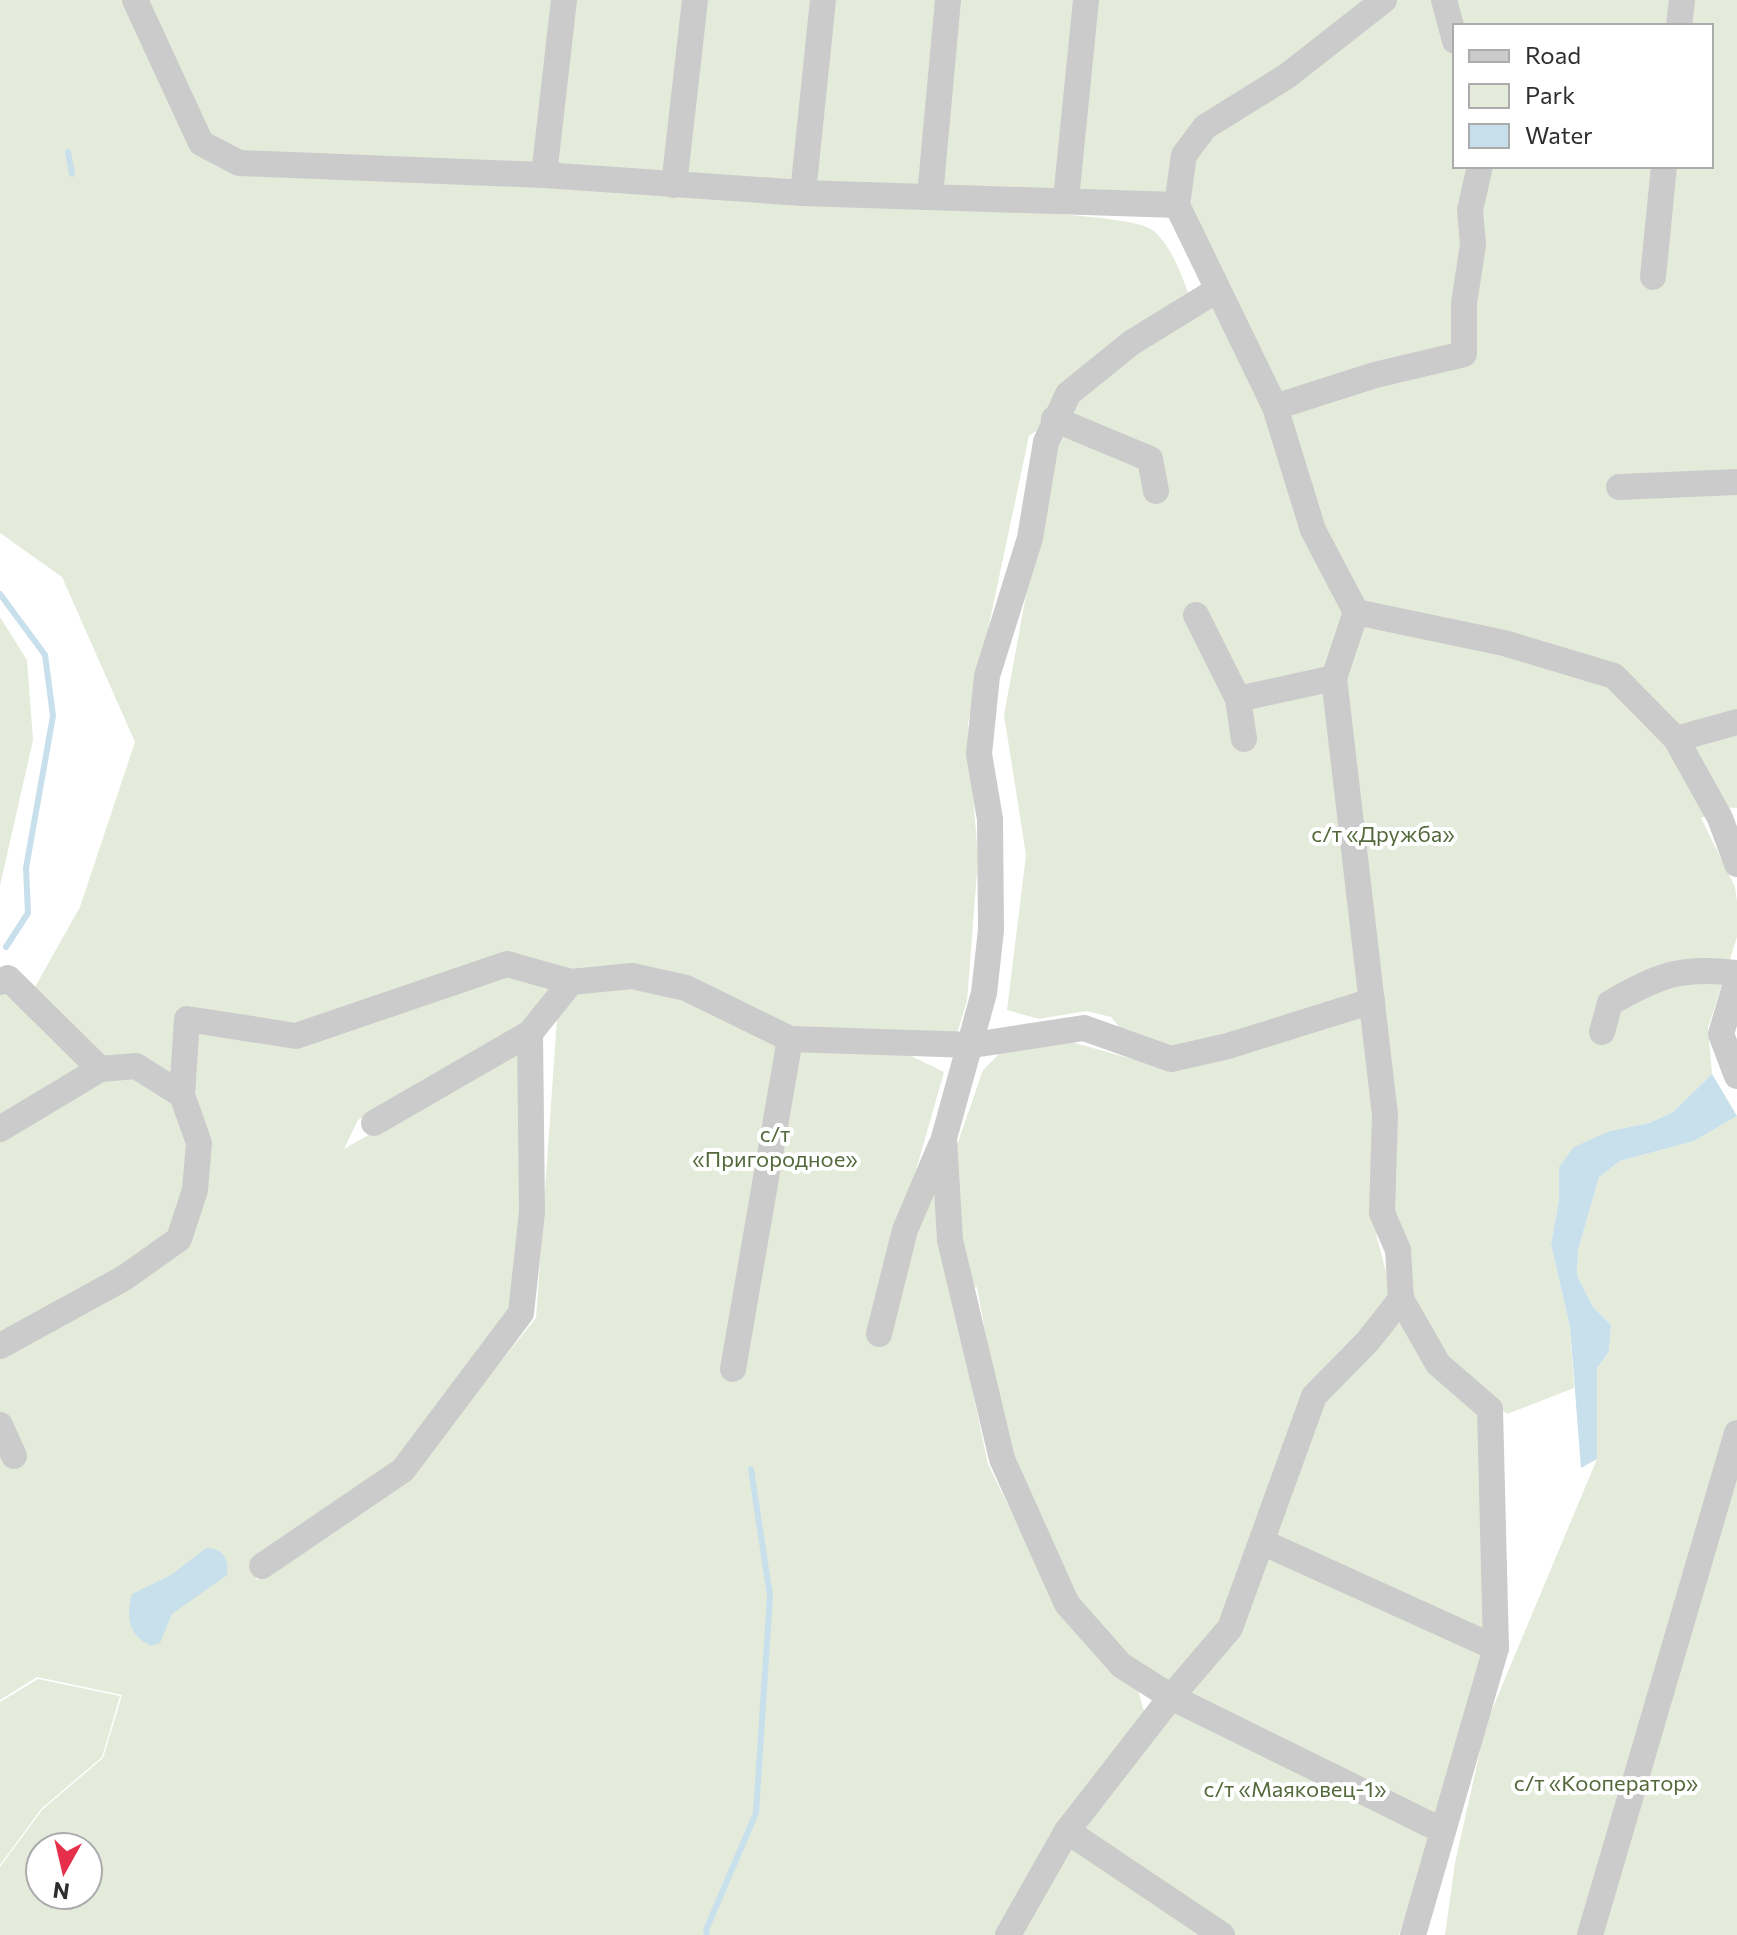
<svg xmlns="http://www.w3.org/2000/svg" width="1737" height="1935" font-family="Commissioner,sans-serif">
  <rect width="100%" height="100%" fill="#fff"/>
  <g fill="#e5ebdb" fill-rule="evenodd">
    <path d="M 0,0 L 1737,0 L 1737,808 L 1725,807 L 1701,818 L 1735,887 L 1737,902 L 1737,937 L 1708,1028 L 1712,1074 L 1673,1112 L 1649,1123 L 1610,1131 L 1559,1167 L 1559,1200 L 1551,1244 L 1570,1327 L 1574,1388 L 1507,1414 L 1443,1358 L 1411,1299 L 1395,1228 L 1376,1234 L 1392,1294 L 1320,1395 L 1399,1316 L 1484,1412 L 1493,1645 L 1399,1935 L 1019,1935 L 1072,1847 L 1181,1696 L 1112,1641 L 1073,1595 L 1008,1454 L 977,1287 L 951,1290 L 988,1464 L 1054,1600 L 1138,1690 L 1146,1718 L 998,1935 L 0,1935 L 0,1867 L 42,1810 L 103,1758 L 122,1695 L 37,1677 L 0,1700 L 0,988 L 35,987 L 80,907 L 135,742 L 62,577 L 0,533 ZM 1455,26 L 1711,26 L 1711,166 L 1455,166 ZM 137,34 L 205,136 L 243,157 L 235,171 L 191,152 ZM 1184,199 L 1231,294 L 1196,312 C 1184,285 1176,251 1154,231 C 1136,214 981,210 948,208 ZM 1042,427 L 1026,595 L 1004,715 L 1026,855 L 1007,1010 L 1039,1019 L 1086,1011 L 1111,1017 L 1150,1064 L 1068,1041 L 999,1054 L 983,1070 L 951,1162 L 930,1196 L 884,1339 L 899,1230 L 944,1072 L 858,1030 L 956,1037 L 967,1001 L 978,860 L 968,724 L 1029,436 ZM 557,1019 L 536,1318 L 406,1478 L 257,1580 L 249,1563 L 396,1464 L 511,1309 L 537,1037 ZM 513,1033 L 524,1046 L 344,1149 L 358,1120 ZM 40,1847 L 88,1847 L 88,1895 L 40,1895 Z"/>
    <path d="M 0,617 L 27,660 L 33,740 L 0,886 Z"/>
    <path d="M 1737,1116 L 1737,1935 L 1445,1935 L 1455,1863 L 1486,1724 L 1597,1459 L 1597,1368 L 1609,1352 L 1611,1325 L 1593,1307 L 1577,1276 L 1578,1250 L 1599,1177 L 1620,1161 L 1694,1141 Z"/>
    <path d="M 38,1679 L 120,1696 L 102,1757 L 41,1809 L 0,1865 L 0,1702 Z"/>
  </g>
  <g fill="#c7e0eb">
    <path d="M 1712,1074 L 1737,1116 L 1694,1141 L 1620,1161 L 1599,1177 L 1578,1250 L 1577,1276 L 1593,1307 L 1611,1325 L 1609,1352 L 1597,1368 L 1597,1459 L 1581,1468 L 1570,1327 L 1551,1244 L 1559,1200 L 1559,1167 L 1574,1147 L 1610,1131 L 1649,1123 L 1673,1112 Z"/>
    <path d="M 206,1548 C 222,1547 230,1560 227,1575 L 172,1614 L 160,1643 L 151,1646 C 128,1635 126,1617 132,1594 L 171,1575 Z"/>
  </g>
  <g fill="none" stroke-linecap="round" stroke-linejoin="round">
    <g stroke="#c7e0eb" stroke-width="6">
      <path d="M 68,152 L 72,174"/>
      <path d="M 0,594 L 45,655 L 53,716 L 26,868 L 28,913 L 6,947"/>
      <path d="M 707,1935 L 706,1930 L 756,1813 L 770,1596 L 751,1469"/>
    </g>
    <g stroke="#cbcbcb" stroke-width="26">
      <path d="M 135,0 L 201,143 L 239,163 L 544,175 L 803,193 L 1177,205"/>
      <path d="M 1444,0 L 1455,41"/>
      <path d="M 1679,26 L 1682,0"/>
      <path d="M 544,175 L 564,0"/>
      <path d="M 674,185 L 695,0"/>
      <path d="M 803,193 L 823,0"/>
      <path d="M 930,196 L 948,0"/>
      <path d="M 1066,199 L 1086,0"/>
      <path d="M 1653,277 L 1664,166"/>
      <path d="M 1217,290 L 1131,343 L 1068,394 L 1046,442 L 1030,538 L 987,676 L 979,754 L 990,819 L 991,930 L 984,993 L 944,1138 L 950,1240 L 1002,1459 L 1067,1604 L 1121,1665 L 1171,1697 L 1441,1830"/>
      <path d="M 1275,407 L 1375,375 L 1464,354 L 1464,303 L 1473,245 L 1470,210 L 1480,166"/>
      <path d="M 1054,419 L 1150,459 L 1156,491"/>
      <path d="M 1619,487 L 1737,482"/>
      <path d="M 1356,612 L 1504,643 L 1614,676 L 1676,739 L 1720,818 L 1737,864"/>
      <path d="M 1196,615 L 1238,699"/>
      <path d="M 1244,739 L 1238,699 L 1334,678"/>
      <path d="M 1676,739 L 1737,722"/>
      <path d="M 1737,980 L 1721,1034 L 1737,1076"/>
      <path d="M 0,982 L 8,978 L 100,1069 L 136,1066 L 182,1095"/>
      <path d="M 1602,1032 L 1610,1003 C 1659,975 1681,966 1737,973"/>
      <path d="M 374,1123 L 530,1033 L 571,982"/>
      <path d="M 0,1129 L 100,1069"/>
      <path d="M 1401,1299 L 1438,1364 L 1490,1409 L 1496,1648 L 1413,1935"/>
      <path d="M 879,1334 L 905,1230 L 941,1145"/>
      <path d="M 0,1346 L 124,1278 L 179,1239 L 195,1190 L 199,1143 L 182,1095 L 187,1019 L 296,1036 L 507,964 L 571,982 L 632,976 L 686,988 L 790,1039 L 973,1045 L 1084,1028 L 1171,1059 L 1228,1046 L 1372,1001"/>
      <path d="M 733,1369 L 790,1039"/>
      <path d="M 0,1425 L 14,1456"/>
      <path d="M 1262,1542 L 1496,1648"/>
      <path d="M 262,1566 L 403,1470 L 521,1313 L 532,1212 L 530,1033"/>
      <path d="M 1067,1831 L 1222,1935"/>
      <path d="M 1008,1935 L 1067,1831 L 1171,1697 L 1230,1628 L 1314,1396 L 1368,1341 L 1401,1299 L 1398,1250 L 1382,1213 L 1385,1115 L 1334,678 L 1356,612 L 1313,530 L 1275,407 L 1177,205 L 1184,155 L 1205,127 L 1287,76 L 1384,0"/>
      <path d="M 1590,1935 L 1737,1433"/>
    </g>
  </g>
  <g text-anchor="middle" stroke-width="8" stroke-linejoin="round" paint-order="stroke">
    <g font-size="22" fill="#54693b" stroke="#fff">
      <text x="1383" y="842">с/т «Дружба»</text>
      <text x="775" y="1142">с/т<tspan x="775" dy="25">«Пригородное»</tspan></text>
      <text x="1606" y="1791">с/т «Кооператор»</text>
      <text x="1295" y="1797">с/т «Маяковец-1»</text>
    </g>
  </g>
  <rect x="1453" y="24" width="260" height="144" fill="#ffffff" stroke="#ababab" stroke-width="2"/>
  <rect x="1469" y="50" width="40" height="12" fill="#cbcbcb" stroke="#ababab" stroke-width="2"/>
  <text x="1525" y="64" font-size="24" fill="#2e2e2e">Road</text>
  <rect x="1469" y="84" width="40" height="24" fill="#e5ebdb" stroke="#ababab" stroke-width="2"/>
  <text x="1525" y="104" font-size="24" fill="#2e2e2e">Park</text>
  <rect x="1469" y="124" width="40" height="24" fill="#c7e0eb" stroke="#ababab" stroke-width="2"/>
  <text x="1525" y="144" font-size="24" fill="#2e2e2e">Water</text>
  <g transform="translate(64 1871) rotate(188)"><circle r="38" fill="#ffffff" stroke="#ababab" stroke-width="2"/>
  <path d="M0-6L14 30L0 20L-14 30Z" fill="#e52f4b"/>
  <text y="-12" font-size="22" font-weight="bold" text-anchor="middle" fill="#2e2e2e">N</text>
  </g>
</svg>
